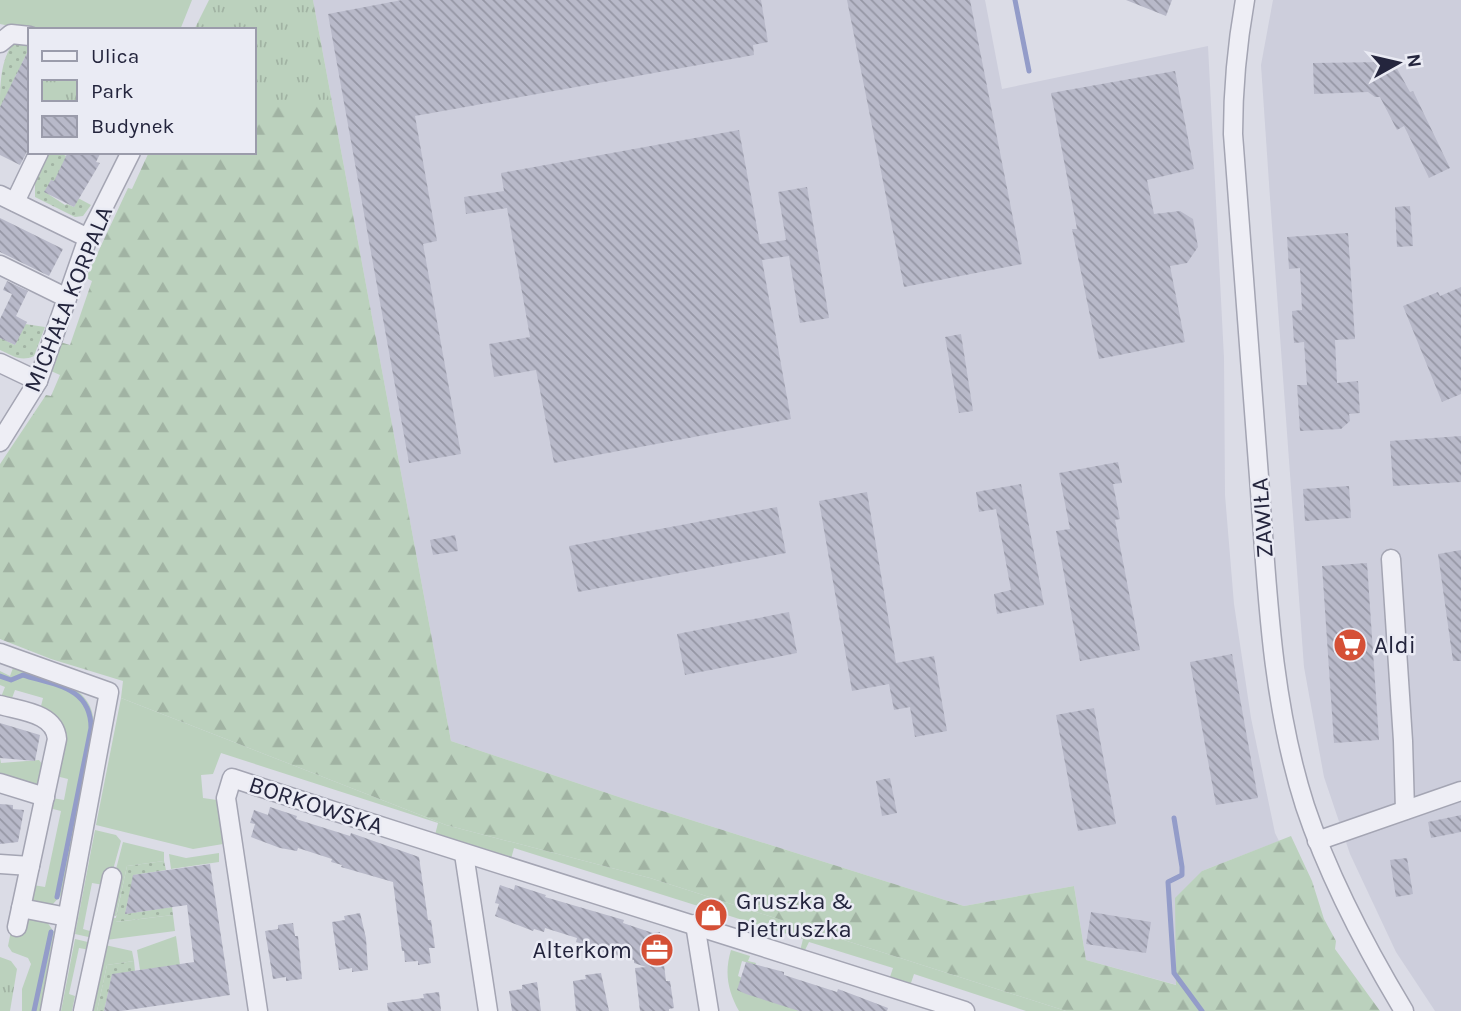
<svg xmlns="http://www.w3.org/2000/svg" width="1461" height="1011" font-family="Karla,sans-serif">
  <defs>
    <pattern id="forest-firs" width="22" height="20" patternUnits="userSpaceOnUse" patternTransform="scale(1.75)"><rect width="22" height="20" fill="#bbd1bd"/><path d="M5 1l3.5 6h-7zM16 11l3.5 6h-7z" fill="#a1b3a3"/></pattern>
    <pattern id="park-tufts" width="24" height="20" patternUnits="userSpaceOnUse" patternTransform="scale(1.75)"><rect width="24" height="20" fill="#bbd1bd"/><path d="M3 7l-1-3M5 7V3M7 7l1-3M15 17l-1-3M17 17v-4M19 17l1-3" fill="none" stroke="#a1b3a3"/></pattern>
    <pattern id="garden-dots" width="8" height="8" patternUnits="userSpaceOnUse" patternTransform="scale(1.75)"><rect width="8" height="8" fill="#bbd1bd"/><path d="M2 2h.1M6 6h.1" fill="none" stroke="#a1b3a3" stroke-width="1.8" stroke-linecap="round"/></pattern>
    <pattern id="building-back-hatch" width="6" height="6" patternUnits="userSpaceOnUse" patternTransform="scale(1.75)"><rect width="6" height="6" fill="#b8b9c9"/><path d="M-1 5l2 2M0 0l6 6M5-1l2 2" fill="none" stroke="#9596a4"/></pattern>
  </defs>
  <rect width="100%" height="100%" fill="#dbdce6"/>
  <g fill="#cdcedc">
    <path d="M 313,0 L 985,0 L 1002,89 L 1208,46 L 1224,358 L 1225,495 L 1234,604 L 1251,718 L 1275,833 L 1279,841 L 1202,871 L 1177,985 L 1086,960 L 1074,886 L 964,906 L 634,802 L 451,741 Z"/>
    <path d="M 1273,0 L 1461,0 L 1461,1011 L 1435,1011 L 1396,952 L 1350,854 L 1324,777 L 1304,667 L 1270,198 L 1261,65 Z"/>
  </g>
  <g fill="#bbd1bd">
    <path d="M 0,0 L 192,0 L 180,30 L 30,30 L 0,24 Z"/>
    <path d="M 13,668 C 49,679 96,682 94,729 L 63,893 L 52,905 L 33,901 L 31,898 L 33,885 L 45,887 L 61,811 L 49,808 L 52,798 L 64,800 L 68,779 L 56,776 L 63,728 L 52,714 L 40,710 L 43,698 L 15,690 L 11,701 L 1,697 L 5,687 L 0,685 L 0,671 L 10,676 Z"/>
    <path d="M 121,698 L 446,825 L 650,878 L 1066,1011 L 1026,1011 L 914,974 L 910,986 L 889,980 L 893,968 L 809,942 L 804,952 L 800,951 L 803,939 L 514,848 L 511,859 L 435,835 L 438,823 L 221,753 L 213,774 L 201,775 L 203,798 L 217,800 L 223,844 L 193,849 L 96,825 Z"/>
    <path d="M 0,758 L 1,763 L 39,760 L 42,764 L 37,789 L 0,777 Z"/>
    <path d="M 95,830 L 116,835 L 121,841 L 111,877 L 104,885 L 92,883 L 83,929 L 93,932 L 93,938 L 75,934 Z"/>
    <path d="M 123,842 L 164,852 L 164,861 L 127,866 L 116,916 L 111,915 L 114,877 Z"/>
    <path d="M 219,853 L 219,862 L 171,869 L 169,854 L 186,858 Z"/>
    <path d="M 173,915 L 175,931 L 106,940 L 110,917 L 116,918 L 116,922 Z"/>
    <path d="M 29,918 L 47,922 L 54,932 L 40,1011 L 22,1011 L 22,989 L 31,964 L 28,958 L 12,952 L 8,946 L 11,931 L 23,934 L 25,922 Z"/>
    <path d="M 176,936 L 180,965 L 140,970 L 137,950 Z"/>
    <path d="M 75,939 L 92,943 L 90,950 L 79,948 L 69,994 L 75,996 L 72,1011 L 61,1011 Z"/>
    <path d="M 105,945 L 132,951 L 134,961 L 107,965 L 97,1011 L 91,1011 Z"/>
    <path d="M 731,950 L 750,956 L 748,961 L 756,963 L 755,965 L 742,961 L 738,976 L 812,1011 L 739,1011 C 728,991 724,973 731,950 Z"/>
  </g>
  <path fill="url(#forest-firs)" d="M 295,0 L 313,0 L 451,741 L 634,802 L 964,906 L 1074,886 L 1086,960 L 1176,985 L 1175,898 L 1202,871 L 1291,836 L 1312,881 L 1324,919 L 1336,941 L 1335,949 L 1380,1011 L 1066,1011 L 650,878 L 446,825 L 121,698 L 123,681 L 51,659 L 0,639 L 0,464 L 46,395 L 51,396 L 60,375 L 51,371 L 60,342 L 70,345 L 92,281 L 86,278 L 128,188 L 132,189 L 149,152 L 254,152 L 254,30 Z"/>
  <g fill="url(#park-tufts)">
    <path d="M 209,0 L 310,0 L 329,101 L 254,103 L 254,30 L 194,30 Z"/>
    <path d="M 0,957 L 11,961 L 17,969 L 10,1011 L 0,1011 Z"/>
  </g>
  <g fill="url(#garden-dots)">
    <path d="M 14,42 L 30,42 L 30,51 L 28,51 L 22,63 L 25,65 L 16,75 L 0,110 C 0,86 0,60 14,42 Z"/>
    <path d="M 49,152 L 65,152 L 64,155 L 66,156 L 57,183 L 51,180 L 45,192 L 65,205 L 67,204 L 74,207 L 78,198 L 91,205 L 83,216 L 75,217 L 35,197 L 35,185 L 33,183 Z"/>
    <path d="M 25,324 L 45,327 L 34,356 C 21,362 13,356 0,350 L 0,338 L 15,345 Z"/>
    <path d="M 164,861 L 166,870 L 134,875 L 125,914 L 172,907 L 173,915 L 115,922 L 127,866 Z"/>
    <path d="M 134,961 L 135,971 L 112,975 L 104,1011 L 97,1011 L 107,965 Z"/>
  </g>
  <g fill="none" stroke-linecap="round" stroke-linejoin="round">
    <g stroke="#939cc9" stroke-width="5">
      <path d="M 1015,0 L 1029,71"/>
      <path d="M 0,676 L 11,680 L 23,675 C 55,685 91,687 91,728 L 57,897"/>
      <path d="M 1174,818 L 1182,867 L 1182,875 L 1168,882 L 1174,973 L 1202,1011"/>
      <path d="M 34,1011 L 51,932"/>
    </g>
  </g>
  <g fill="url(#building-back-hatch)">
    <path d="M 402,0 L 761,0 L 768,42 L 753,45 L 754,55 L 415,116 L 437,241 L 423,244 L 461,454 L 409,463 L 328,14 Z"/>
    <path d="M 847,0 L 970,0 L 1022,264 L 904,287 Z"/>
    <path d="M 1126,0 L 1172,0 L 1166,16 Z"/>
    <path d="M 30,47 L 30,146 L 20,165 L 0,155 L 0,107 Z"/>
    <path d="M 1385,62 L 1385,66 L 1395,65 L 1410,92 L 1413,91 L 1450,168 L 1429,178 L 1404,126 L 1397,130 L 1380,97 L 1375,97 L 1368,92 L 1314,94 L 1313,63 Z"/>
    <path d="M 1175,71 L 1194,169 L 1147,180 L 1154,214 L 1180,211 L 1193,219 L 1198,247 L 1187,263 L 1170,266 L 1185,342 L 1099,359 L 1072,229 L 1077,229 L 1051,93 Z"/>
    <path d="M 739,130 L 760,244 L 786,240 L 778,192 L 807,187 L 829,318 L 800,323 L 789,256 L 762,260 L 791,419 L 554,463 L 536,370 L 494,377 L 489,344 L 530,337 L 507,208 L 466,214 L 464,197 L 504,191 L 501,173 Z"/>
    <path d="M 68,152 L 101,152 L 96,162 L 100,163 L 74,207 L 44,192 L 51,180 L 54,181 Z"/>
    <path d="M 1410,206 L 1413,246 L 1397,247 L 1395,207 Z"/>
    <path d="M 0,218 L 63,249 L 49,276 L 0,252 Z"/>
    <path d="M 1348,233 L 1355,339 L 1335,340 L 1337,383 L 1358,381 L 1360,413 L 1349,414 L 1350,421 L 1341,429 L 1300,431 L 1297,385 L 1307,385 L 1304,342 L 1294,343 L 1292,311 L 1302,310 L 1300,268 L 1289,269 L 1287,237 Z"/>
    <path d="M 7,281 L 28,291 L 16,316 L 27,322 L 15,345 L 0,338 L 0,319 L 12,294 L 3,290 Z"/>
    <path d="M 1461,287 L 1461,394 L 1442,402 L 1403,306 L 1438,292 L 1440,296 Z"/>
    <path d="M 961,334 L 973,411 L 959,413 L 945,337 Z"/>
    <path d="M 1461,436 L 1461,482 L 1393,486 L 1390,441 Z"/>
    <path d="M 1118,462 L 1122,483 L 1113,484 L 1120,519 L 1115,520 L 1140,650 L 1080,661 L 1056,531 L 1070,529 L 1059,473 Z"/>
    <path d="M 1021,484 L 1044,605 L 997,614 L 994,594 L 1011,590 L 996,509 L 979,512 L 976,492 Z"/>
    <path d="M 1349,486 L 1351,518 L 1305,521 L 1303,489 Z"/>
    <path d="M 867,492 L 896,663 L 934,656 L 947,731 L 915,737 L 910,707 L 894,710 L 889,684 L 852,691 L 819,501 Z"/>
    <path d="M 777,507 L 786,553 L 578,592 L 569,546 Z"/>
    <path d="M 455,535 L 458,551 L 433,555 L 430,540 Z"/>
    <path d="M 1461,550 L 1461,661 L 1453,661 L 1438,554 Z"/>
    <path d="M 1367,563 L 1379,740 L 1334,743 L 1322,566 Z"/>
    <path d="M 789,612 L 797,653 L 685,675 L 677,634 Z"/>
    <path d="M 1232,654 L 1258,798 L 1216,805 L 1190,662 Z"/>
    <path d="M 1094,708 L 1116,824 L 1078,831 L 1056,715 Z"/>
    <path d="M 0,723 L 40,735 L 35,761 L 0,758 Z"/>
    <path d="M 890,778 L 897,813 L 882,816 L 876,781 Z"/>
    <path d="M 0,804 L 13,805 L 13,809 L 24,810 L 18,842 L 0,844 Z"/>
    <path d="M 270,807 L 297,816 L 296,819 L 350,836 L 351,833 L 419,857 L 428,920 L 431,920 L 435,948 L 429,948 L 431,963 L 418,965 L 418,961 L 405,962 L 404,951 L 402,951 L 393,882 L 341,867 L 342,865 L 331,862 L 332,859 L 298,848 L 297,851 L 280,848 L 251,837 L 255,824 L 250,823 L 254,810 L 268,815 Z"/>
    <path d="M 1461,815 L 1461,832 L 1431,838 L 1428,822 Z"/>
    <path d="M 1407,858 L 1413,894 L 1396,897 L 1390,860 Z"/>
    <path d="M 210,864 L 230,995 L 121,1011 L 104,1011 L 112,974 L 194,962 L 187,905 L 125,914 L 133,875 Z"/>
    <path d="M 500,885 L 514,890 L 515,885 L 546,895 L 545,897 L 624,920 L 623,923 L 653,933 L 660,932 L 666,981 L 670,981 L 674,1008 L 669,1009 L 669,1011 L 640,1011 L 635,968 L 646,967 L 634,963 L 634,960 L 585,947 L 586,945 L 576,942 L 577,938 L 545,928 L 544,932 L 534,929 L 533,931 L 495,916 L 499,904 L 495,903 Z"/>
    <path d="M 1091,912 L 1151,922 L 1146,953 L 1086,944 Z"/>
    <path d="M 360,913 L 366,938 L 368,970 L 352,972 L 352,968 L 339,970 L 332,922 L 345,920 L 344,916 Z"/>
    <path d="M 293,923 L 295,936 L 298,936 L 302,979 L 286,981 L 286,977 L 273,979 L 265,931 L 278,929 L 278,925 Z"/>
    <path d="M 746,962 L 784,972 L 784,975 L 837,992 L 838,989 L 854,995 L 888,1008 L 887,1011 L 799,1011 L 746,994 L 737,990 Z"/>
    <path d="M 601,973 L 609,1011 L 576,1011 L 573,981 L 586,979 L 585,975 Z"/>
    <path d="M 537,982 L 541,1011 L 512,1011 L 509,991 L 522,989 L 522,985 Z"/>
    <path d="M 439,992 L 441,1011 L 388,1011 L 387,1003 L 424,998 L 423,994 Z"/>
  </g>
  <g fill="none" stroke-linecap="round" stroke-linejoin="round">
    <defs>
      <g id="minor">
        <path d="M 1245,0 C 1237,45 1233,89 1233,134 C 1241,249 1250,363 1259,477 C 1267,588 1271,700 1305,806 C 1329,878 1365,946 1404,1011"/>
        <path d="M 0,43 L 11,34 L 30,36"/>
        <path d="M 0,195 L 88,238"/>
        <path d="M 15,202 L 39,152"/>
        <path d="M 0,265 L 67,298"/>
        <path d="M 0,363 L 38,381"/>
        <path d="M 0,442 L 38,381 L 88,238 L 131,152"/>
        <path d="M 1391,559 L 1403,741 L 1405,810"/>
        <path d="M 0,653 L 109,692 L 50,1011"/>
        <path d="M 0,705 C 21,711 55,713 57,739 L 17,927"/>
        <path d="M 0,783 L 45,797"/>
        <path d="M 1317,841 L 1461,791"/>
        <path d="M 464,854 L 488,1011"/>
        <path d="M 0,864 L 30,866"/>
        <path d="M 21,908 L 67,917"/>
        <path d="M 695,924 L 709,1011"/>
        <path d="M 83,1011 L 112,877"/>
        <path d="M 258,1011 L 226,798 L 232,778 C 476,858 721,933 965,1011"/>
      </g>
    </defs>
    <use href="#minor" stroke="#a4a5b3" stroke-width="21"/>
    <use href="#minor" stroke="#eeeef5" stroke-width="18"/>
  </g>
  <defs>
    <symbol id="supermarket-disc" viewBox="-11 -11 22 22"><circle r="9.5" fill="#d55036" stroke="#eaebf4"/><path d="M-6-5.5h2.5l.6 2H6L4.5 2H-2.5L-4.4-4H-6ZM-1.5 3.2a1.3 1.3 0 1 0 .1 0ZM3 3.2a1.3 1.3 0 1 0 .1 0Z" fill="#fff"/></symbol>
    <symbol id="shop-disc" viewBox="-11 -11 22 22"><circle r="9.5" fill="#d55036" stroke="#eaebf4"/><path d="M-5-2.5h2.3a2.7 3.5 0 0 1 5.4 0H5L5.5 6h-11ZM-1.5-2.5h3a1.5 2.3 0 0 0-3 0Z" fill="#fff"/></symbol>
    <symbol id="office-disc" viewBox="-11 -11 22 22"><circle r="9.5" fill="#d55036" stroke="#eaebf4"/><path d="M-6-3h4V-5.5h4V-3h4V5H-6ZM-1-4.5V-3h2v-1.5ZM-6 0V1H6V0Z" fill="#fff"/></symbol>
  </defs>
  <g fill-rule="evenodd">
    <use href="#supermarket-disc" x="1331" y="626" width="38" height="38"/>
    <use href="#shop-disc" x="692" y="896" width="38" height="38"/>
    <use href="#office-disc" x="638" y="931" width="38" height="38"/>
  </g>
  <g text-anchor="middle" stroke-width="5" stroke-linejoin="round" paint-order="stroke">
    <g font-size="24" fill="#24253d" stroke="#eaebf4">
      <text transform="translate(68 299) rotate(-68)" y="8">MICHAŁA KORPALA</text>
      <text transform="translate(1262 518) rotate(-94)" y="8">ZAWIŁA</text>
      <text transform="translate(316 805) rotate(18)" y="8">BORKOWSKA</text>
    </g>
    <g font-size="24" fill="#24253d" stroke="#eaebf4" text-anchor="start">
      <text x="1374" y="653">Aldi</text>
      <text x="736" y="909">Gruszka &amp;<tspan x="736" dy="28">Pietruszka</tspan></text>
      <text x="632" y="958" text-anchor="end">Alterkom</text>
    </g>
  </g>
  <rect x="28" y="28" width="228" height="126" fill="#eaebf4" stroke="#9b9cab" stroke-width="2"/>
  <rect x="42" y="51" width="35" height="10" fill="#eeeef5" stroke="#9b9cab" stroke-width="2"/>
  <text x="91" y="63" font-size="21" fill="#24253d">Ulica</text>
  <rect x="42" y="80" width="35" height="21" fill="url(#park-tufts)" stroke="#9b9cab" stroke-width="2"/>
  <text x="91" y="98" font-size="21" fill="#24253d">Park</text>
  <rect x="42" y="116" width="35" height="21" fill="url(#building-back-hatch)" stroke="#9b9cab" stroke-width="2"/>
  <text x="91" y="133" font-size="21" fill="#24253d">Budynek</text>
  <g transform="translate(1398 63) rotate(82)" stroke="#eaebf4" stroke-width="5" paint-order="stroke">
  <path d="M0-5L12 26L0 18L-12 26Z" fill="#24253d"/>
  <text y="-10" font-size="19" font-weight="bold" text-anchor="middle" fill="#24253d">N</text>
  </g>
</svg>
